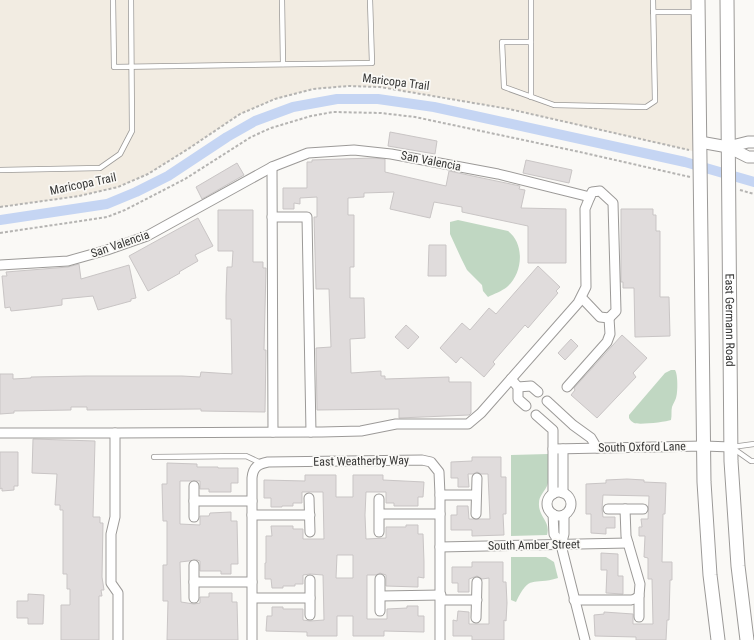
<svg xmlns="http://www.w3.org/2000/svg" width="754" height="640" font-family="'Roboto Condensed',sans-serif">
  <rect width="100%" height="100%" fill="#faf9f6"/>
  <path fill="#f2ece2" d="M 0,0 L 700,0 L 701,153 L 509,109 L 380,87 L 348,86 L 313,89 L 275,99 L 240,114 L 188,149 L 148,174 L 118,187 L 79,196 L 0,207 Z"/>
  <g fill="#c0d7c2">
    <path d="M 458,220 L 508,231 C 525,244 523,273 507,287 C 502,291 494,294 488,297 L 483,291 L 482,285 L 467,270 L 461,258 L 450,234 L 450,222 Z"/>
    <path d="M 671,370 L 675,370 C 678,374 678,393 676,398 C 675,401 673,404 672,407 C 671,411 672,415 671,420 C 666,422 639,425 634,423 C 632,422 630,420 629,418 L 629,415 L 665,373 Z"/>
    <path d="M 548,454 C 548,462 550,480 547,486 C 544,492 539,496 539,503 C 538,517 551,521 547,535 L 511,536 L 511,455 Z"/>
    <path d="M 511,557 L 546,557 L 554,562 L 558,578 C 532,586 530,573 516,602 L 511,600 Z"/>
  </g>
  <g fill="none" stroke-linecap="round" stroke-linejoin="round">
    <path stroke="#c5d5f3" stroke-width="10" d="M 0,220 L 107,204 L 136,192 L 168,176 L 227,137 L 255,121 L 293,107 L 337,99 L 378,99 L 434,107 L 685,162 L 754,182"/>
  </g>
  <g fill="#e0dcdc" stroke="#c9c5c5" fill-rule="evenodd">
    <path d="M 390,132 L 437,141 L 435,154 L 388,146 Z"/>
    <path d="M 373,158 L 385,159 L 385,172 L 446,186 L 449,171 L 520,186 L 519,189 L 525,190 L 521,208 L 566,209 L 566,263 L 528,263 L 528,226 L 462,212 L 462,207 L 434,202 L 430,218 L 390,209 L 394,192 L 364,193 L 364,197 L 348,198 L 348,215 L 354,215 L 354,267 L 350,267 L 350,298 L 364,298 L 365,338 L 350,339 L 351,373 L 381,371 L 381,376 L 385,376 L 385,379 L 449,377 L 449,382 L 471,382 L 471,413 L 469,415 L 399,418 L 399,409 L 317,410 L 316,348 L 331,347 L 329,289 L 316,289 L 314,217 L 317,217 L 317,197 L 300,198 L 300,204 L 294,203 L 294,209 L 283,209 L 283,188 L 307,188 L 307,162 L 312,162 L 312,160 Z"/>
    <path d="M 526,160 L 572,170 L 569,183 L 523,173 Z"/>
    <path d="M 237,163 L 244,175 L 202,199 L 196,187 Z"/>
    <path d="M 621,209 L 653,209 L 653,215 L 656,215 L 656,231 L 660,231 L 660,297 L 669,297 L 670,336 L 635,337 L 634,288 L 623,288 L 623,282 L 621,282 Z"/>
    <path d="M 218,210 L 253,210 L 253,262 L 263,262 L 263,268 L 266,268 L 264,350 L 266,350 L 265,412 L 201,411 L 201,409 L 87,410 L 87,407 L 71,407 L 71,410 L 14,411 L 14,413 L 0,414 L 0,374 L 13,374 L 13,379 L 31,378 L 31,377 L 86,376 L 182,376 L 200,377 L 201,372 L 232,374 L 231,319 L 226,319 L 226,296 L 227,267 L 232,267 L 233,251 L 218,251 Z"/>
    <path d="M 198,218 L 213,246 L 195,255 L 198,261 L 179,272 L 180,273 L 148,291 L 129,256 Z"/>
    <path d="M 429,245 L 446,245 L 446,276 L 428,276 Z"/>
    <path d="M 79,264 L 81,279 L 129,265 L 136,298 L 131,299 L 131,301 L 98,310 L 93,296 L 62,299 L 62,305 L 40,308 L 11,311 L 10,307 L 5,308 L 2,276 L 7,276 L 6,272 L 68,267 Z"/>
    <path d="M 538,266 L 560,287 L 556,291 L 558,293 L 528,328 L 525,325 L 493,362 L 495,364 L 484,377 L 461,357 L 456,363 L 440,348 L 462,323 L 470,330 L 489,308 L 496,314 Z"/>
    <path d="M 406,325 L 419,337 L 408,349 L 395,337 Z"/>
    <path d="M 622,335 L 647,358 L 633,373 L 636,377 L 597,418 L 571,395 L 575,390 L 574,388 Z"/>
    <path d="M 571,339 L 578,346 L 565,360 L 558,353 Z"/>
    <path d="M 33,439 L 95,441 L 93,517 L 100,517 L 100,523 L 103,523 L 102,577 L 104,590 L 101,590 L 102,596 L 99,596 L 99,640 L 61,640 L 61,605 L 70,605 L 70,589 L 67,589 L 67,574 L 63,574 L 63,510 L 60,510 L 60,505 L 55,505 L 57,474 L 32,473 Z"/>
    <path d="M 0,452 L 18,452 L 18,486 L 14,486 L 14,490 L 2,491 L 2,488 L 0,489 Z"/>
    <path d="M 472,457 L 501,457 L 501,477 L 506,477 L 506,514 L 503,514 L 504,535 L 472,536 L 472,530 L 451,530 L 451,515 L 457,515 L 457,506 L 468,506 L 469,519 L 490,519 L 488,474 L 481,474 L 477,472 L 473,474 L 468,474 L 469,487 L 458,487 L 458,478 L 451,478 L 451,462 L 472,461 Z"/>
    <path d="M 167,463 L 197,464 L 197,467 L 218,467 L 218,468 L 238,468 L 238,483 L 231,483 L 231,492 L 209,492 L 209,489 L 200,489 L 200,481 L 180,481 L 180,524 L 200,525 L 200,516 L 209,516 L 210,513 L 231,512 L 231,521 L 237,521 L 238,564 L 231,564 L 231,574 L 221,574 L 221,571 L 200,571 L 200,561 L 197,560 L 180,562 L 181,602 L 194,604 L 200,603 L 200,597 L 209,597 L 209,593 L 232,593 L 232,602 L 237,602 L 238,640 L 167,640 L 168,601 L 163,601 L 163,565 L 167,565 L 167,521 L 163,521 L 162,484 L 167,484 Z"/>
    <path d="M 305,475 L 336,475 L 336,497 L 353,497 L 353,475 L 383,475 L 383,480 L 424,482 L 423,497 L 418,497 L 418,506 L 394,506 L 394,503 L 386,503 L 386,492 L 366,492 L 365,515 L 366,539 L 386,538 L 386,527 L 406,527 L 406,525 L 418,525 L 418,534 L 423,534 L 424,562 L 424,578 L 418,577 L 418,587 L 386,586 L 386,575 L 380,573 L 376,575 L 367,575 L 367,619 L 387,619 L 387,609 L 407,608 L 407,606 L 418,606 L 418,616 L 424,616 L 424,632 L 384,631 L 384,636 L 353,636 L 353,616 L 337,616 L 337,636 L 307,636 L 307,632 L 266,631 L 267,616 L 272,616 L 272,607 L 283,607 L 283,609 L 303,609 L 303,620 L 310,621 L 324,620 L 323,575 L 310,574 L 303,575 L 303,584 L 295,584 L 295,586 L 283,586 L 283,588 L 272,588 L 271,579 L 265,579 L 265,563 L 266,563 L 266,536 L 272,536 L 271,526 L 293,526 L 293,529 L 303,529 L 303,539 L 324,539 L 323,492 L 302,492 L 302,503 L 293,503 L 293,506 L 282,506 L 282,507 L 271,507 L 271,498 L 264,498 L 264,480 L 305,481 ZM 337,555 L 353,555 L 353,578 L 336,578 Z"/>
    <path d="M 627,479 L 644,480 L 644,482 L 666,483 L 665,514 L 663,514 L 662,562 L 672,562 L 672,580 L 670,580 L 669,620 L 667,620 L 666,640 L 636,640 L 636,637 L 595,636 L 594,615 L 604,614 L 604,612 L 633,614 L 633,624 L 653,624 L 652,579 L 648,579 L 648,558 L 644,557 L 645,536 L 639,536 L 639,527 L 642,527 L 641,519 L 648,519 L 649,496 L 603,495 L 602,509 L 603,517 L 615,517 L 615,528 L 606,528 L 606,534 L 591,533 L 591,514 L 586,514 L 586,484 L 606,483 L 606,480 Z"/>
    <path d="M 601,553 L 618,554 L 618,576 L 623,576 L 623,594 L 606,593 L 607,570 L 601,570 Z"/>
    <path d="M 472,562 L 503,562 L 503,582 L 506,582 L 507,603 L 506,621 L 504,620 L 504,640 L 472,640 L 472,636 L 453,636 L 453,620 L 457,621 L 458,611 L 469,612 L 469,624 L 489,624 L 489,578 L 482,579 L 477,576 L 469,579 L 469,592 L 458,592 L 458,583 L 452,583 L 452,567 L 472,567 Z"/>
    <path d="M 28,594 L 44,595 L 43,624 L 28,624 L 28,618 L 17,618 L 17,601 L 28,601 Z"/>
  </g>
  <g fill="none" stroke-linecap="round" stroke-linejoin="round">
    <defs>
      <g id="service">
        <path d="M 113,0 L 114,67 L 372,63 L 370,0"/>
        <path d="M 282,0 L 283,64"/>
        <path d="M 653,12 L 698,12"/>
        <path d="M 531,42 L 502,42 L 504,87 L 554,105 L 646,107 L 655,101 L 653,0"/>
        <path d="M 531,97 L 531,0"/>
        <path d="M 0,170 L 100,168 L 120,154 L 132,131 L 131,0"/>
        <path d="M 732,447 L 754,444"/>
        <path d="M 734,449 L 751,461 L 754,461"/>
        <path d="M 154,457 L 246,456 L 261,463"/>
      </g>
      <g id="minor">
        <path d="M 272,167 L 273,432"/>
        <path d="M 272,217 L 307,217 L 311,432"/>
        <path d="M 0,265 L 68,261 L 107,250 L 147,236 L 272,167 L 308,153 L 354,150 L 391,154 L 498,174 L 590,197"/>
        <path d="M 511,379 L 518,387 L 518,399 L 526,406"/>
        <path d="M 518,387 L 531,386 L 538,392"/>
        <path d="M 567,387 L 607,342 L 610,334 L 609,318"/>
        <path d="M 547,401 L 573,425 L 591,438 L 597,448"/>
        <path d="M 536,415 L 553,430 L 553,494"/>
        <path d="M 0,433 L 115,433"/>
        <path d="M 553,449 L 704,446 L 731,447"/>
        <path d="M 563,449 L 563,493"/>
        <path d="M 194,486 L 194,517"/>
        <circle cx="559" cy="504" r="12"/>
        <path d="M 440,495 L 476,495"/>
        <path d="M 309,498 L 310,532"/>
        <path d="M 379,499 L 379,532"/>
        <path d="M 194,501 L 252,501"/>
        <path d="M 608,509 L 643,509"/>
        <path d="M 380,514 L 440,514"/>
        <path d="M 476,514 L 477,478"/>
        <path d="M 553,514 L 554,534 L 561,545 L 585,640"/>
        <path d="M 252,515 L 310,515"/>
        <path d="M 561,545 L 564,534 L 564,515"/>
        <path d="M 440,547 L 628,543"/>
        <path d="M 310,580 L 310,615"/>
        <path d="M 194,582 L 252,582"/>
        <path d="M 381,596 L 441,595"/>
        <path d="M 639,596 L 639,617"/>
        <path d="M 194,598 L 194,565"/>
        <path d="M 253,598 L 310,598"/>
        <path d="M 441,600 L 477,600"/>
        <path d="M 574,600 L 631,600 L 635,599 L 639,596 L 640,584 L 626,536 L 625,509"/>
        <path d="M 380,611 L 380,579"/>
        <path d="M 476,618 L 477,582"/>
        <path d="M 118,640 L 118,593 L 111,583 L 111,534 L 115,517 L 115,433 L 322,432 L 361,431 L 396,424 L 468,424 L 481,413 L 578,303 L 586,287 L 585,209 L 592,192 L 600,191 L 613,203 L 616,311 L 609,318 L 600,317 L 581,297"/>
        <path d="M 252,640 L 252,478 C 253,467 258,464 268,462 L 422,460 L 431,462 L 439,472 L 440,495 L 440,640"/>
      </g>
      <g id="tertiary">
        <path d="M 700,142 L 728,147 L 748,157 L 754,157"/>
        <path d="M 728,147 L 748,142 L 754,142"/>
      </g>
      <g id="secondary">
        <path d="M 698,0 L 704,482 L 710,575 L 718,640"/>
        <path id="s1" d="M 727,0 L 731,461 L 738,566 L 747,640"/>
      </g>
    </defs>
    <use href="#service" stroke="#9c9a98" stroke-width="6"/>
    <use href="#minor" stroke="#9c9a98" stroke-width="11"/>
    <use href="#tertiary" stroke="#9c9a98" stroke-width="13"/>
    <use href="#secondary" stroke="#9c9a98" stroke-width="15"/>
    <g stroke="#b5b4b2" stroke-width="2" stroke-dasharray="3 2" stroke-linecap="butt">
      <path d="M 740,190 L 754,194"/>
      <path d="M 0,207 L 79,196 L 118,187 L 148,174 L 188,149 L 240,114 L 275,99 L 313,89 L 348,86 L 380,87 L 509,109 L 689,150"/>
      <path d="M 0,233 L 107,217 L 125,210 L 185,179 L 251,137 L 271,128 L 311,116 L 333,112 L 381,113 L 415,117 L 580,152 L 690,177"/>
    </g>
    <use href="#service" stroke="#fff" stroke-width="4.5"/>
    <use href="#minor" stroke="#fff" stroke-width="9"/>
    <use href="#tertiary" stroke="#fff" stroke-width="11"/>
    <use href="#secondary" stroke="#fff" stroke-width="13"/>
  </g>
  <g text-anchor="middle" stroke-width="3.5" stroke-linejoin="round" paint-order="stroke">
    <g font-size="12" fill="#373736" stroke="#faf9f6">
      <text transform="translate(396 82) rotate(7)" y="4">Maricopa Trail</text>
      <text transform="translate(431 161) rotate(11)" y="4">San Valencia</text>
      <text transform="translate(83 184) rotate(-12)" y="4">Maricopa Trail</text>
      <text transform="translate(120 244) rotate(-19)" y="4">San Valencia</text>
      <text dy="4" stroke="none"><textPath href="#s1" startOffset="320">East Germann Road</textPath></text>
      <text transform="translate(642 447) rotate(-1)" y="4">South Oxford Lane</text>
      <text transform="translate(361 461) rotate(-1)" y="4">East Weatherby Way</text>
      <text transform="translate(534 545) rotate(-1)" y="4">South Amber Street</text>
    </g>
  </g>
</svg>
